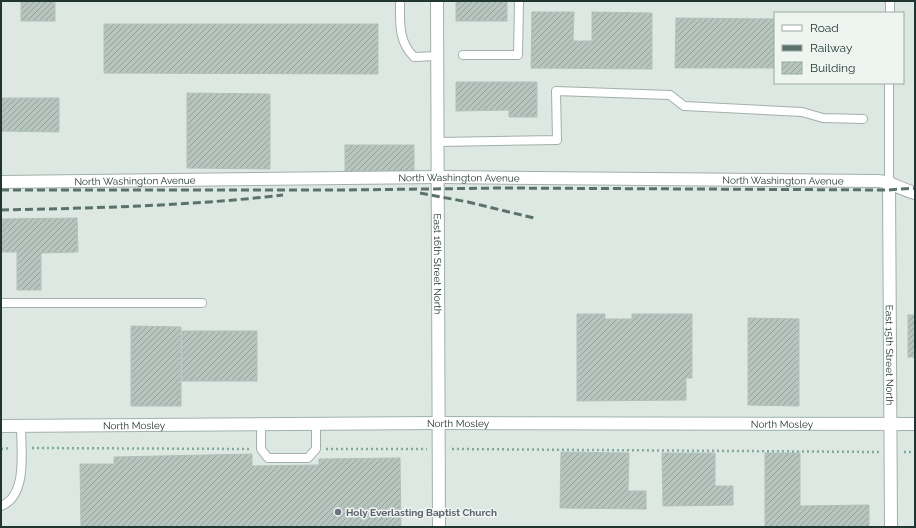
<svg xmlns="http://www.w3.org/2000/svg" width="916" height="528" font-family="Raleway,sans-serif">
  <defs>
    <pattern id="building-hatch" width="6" height="6" patternUnits="userSpaceOnUse"><rect width="6" height="6" fill="#b7c5bf"/><path d="M-1 1l2-2M0 6l6-6M5 7l2-2" fill="none" stroke="#94a19c"/></pattern>
  </defs>
  <rect width="100%" height="100%" fill="#dee8e3"/>
  <g fill="url(#building-hatch)" stroke="#b1c1ba">
    <rect x="21" y="1" width="34" height="20"/>
    <rect x="456" y="1" width="51" height="20"/>
    <path d="M 532,12 L 574,12 L 573,41 L 592,41 L 592,12 L 652,13 L 652,69 L 531,68 Z"/>
    <path d="M 676,18 L 775,19 L 775,68 L 675,68 Z"/>
    <path d="M 104,24 L 378,24 L 378,74 L 104,73 Z"/>
    <path d="M 456,82 L 537,82 L 537,117 L 509,117 L 509,110 L 456,111 Z"/>
    <path d="M 187,93 L 270,94 L 270,169 L 187,168 Z"/>
    <path d="M 1,98 L 59,98 L 59,132 L 1,131 Z"/>
    <rect x="345" y="145" width="69" height="28"/>
    <path d="M 77,218 L 78,252 L 41,253 L 41,290 L 17,290 L 17,252 L 1,252 L 1,219 Z"/>
    <path d="M 577,314 L 605,314 L 605,319 L 632,319 L 632,314 L 692,314 L 692,378 L 686,378 L 686,400 L 577,401 Z"/>
    <rect x="908" y="315" width="7" height="42"/>
    <path d="M 748,318 L 799,319 L 799,406 L 748,405 Z"/>
    <path d="M 131,326 L 181,327 L 181,406 L 131,406 Z"/>
    <rect x="182" y="331" width="75" height="50"/>
    <path d="M 561,452 L 629,453 L 628,491 L 646,491 L 646,509 L 560,508 Z"/>
    <path d="M 662,453 L 715,453 L 715,486 L 733,486 L 733,505 L 663,506 Z"/>
    <path d="M 765,453 L 800,453 L 800,506 L 869,505 L 869,527 L 765,527 Z"/>
    <path d="M 252,454 L 252,466 L 319,465 L 319,459 L 400,458 L 401,527 L 81,527 L 80,464 L 114,464 L 114,457 Z"/>
  </g>
  <g fill="none" stroke-linecap="round" stroke-linejoin="round">
    <defs>
      <g id="lane">
        <path d="M 400,1 C 400,22 398,41 414,57 L 437,56"/>
        <path d="M 890,13 L 890,1"/>
        <path d="M 463,55 L 518,55 L 519,1"/>
        <path d="M 437,142 L 557,140 L 556,91 L 670,95 L 684,106 L 802,112 L 823,118 L 863,119"/>
        <path d="M 889,182 L 889,83"/>
        <path d="M 1,303 L 202,303"/>
        <path d="M 261,424 L 261,449 L 268,458 L 308,458 L 316,449 L 316,423"/>
        <path d="M 1,506 C 28,496 21,450 21,426"/>
      </g>
      <g id="street">
        <path id="s1" d="M 437,1 L 439,527"/>
        <path id="s2" d="M 1,182 L 438,177 L 879,181 C 892,182 902,190 915,193"/>
        <path id="s3" d="M 889,182 L 891,527"/>
      </g>
      <g id="secondary">
        <path id="s4" d="M 1,426 L 439,423 L 915,424"/>
      </g>
    </defs>
    <use href="#lane" stroke="#a2afaa" stroke-width="10"/>
    <use href="#street" stroke="#a2afaa" stroke-width="14"/>
    <use href="#secondary" stroke="#9eb3ab" stroke-width="14"/>
    <g stroke="#81a99c" stroke-width="2.5" stroke-dasharray="2 3" stroke-linecap="butt">
      <path d="M 32,448 L 251,449"/>
      <path d="M 1,449 L 11,448"/>
      <path d="M 326,449 L 427,449"/>
      <path d="M 452,449 L 879,452"/>
      <path d="M 904,452 L 915,452"/>
    </g>
    <use href="#lane" stroke="#fff" stroke-width="8"/>
    <use href="#street" stroke="#fff" stroke-width="12"/>
    <use href="#secondary" stroke="#fff" stroke-width="12"/>
    <g stroke="#5b726b" stroke-width="3" stroke-dasharray="8 4" stroke-linecap="butt">
      <path d="M 1,190 L 347,190 L 502,188 L 888,190 L 915,188"/>
      <path d="M 420,193 L 468,202 L 534,218"/>
      <path d="M 1,210 C 95,208 189,206 283,195"/>
    </g>
  </g>
  <circle fill="#6b7280" stroke="#eef5f1" stroke-width="1.5" cx="338" cy="512" r="4"/>
  <g text-anchor="middle" stroke-width="3" stroke-linejoin="round" paint-order="stroke">
    <g font-size="10" fill="#213630" stroke="#eef5f1">
      <text dy="4" stroke="none"><textPath href="#s2" startOffset="458">North Washington Avenue</textPath></text>
      <text dy="4" stroke="none"><textPath href="#s2" startOffset="134">North Washington Avenue</textPath></text>
      <text dy="4" stroke="none"><textPath href="#s2" startOffset="782">North Washington Avenue</textPath></text>
      <text dy="4" stroke="none"><textPath href="#s1" startOffset="263">East 16th Street North</textPath></text>
      <text dy="4" stroke="none"><textPath href="#s3" startOffset="173">East 15th Street North</textPath></text>
      <text dy="4" stroke="none"><textPath href="#s4" startOffset="457">North Mosley</textPath></text>
      <text dy="4" stroke="none"><textPath href="#s4" startOffset="781">North Mosley</textPath></text>
      <text dy="4" stroke="none"><textPath href="#s4" startOffset="133">North Mosley</textPath></text>
    </g>
    <g font-size="10" font-weight="bold" fill="#5b616d" stroke="#eef5f1" text-anchor="start">
      <text x="346" y="516">Holy Everlasting Baptist Church</text>
    </g>
  </g>
  <rect width="916" height="528" fill="none" stroke="#213630" stroke-width="4"/>
  <rect x="774" y="12" width="130" height="72" fill="#eef5f1" stroke="#9ca9a4"/>
  <rect x="782" y="25" width="20" height="6" fill="#ffffff" stroke="#9ca9a4"/>
  <text x="810" y="32" font-size="12" fill="#213630">Road</text>
  <rect x="782" y="45" width="20" height="6" fill="#5b726b" stroke="#9ca9a4"/>
  <text x="810" y="52" font-size="12" fill="#213630">Railway</text>
  <rect x="782" y="62" width="20" height="12" fill="url(#building-hatch)" stroke="#9ca9a4"/>
  <text x="810" y="72" font-size="12" fill="#213630">Building</text>
</svg>
